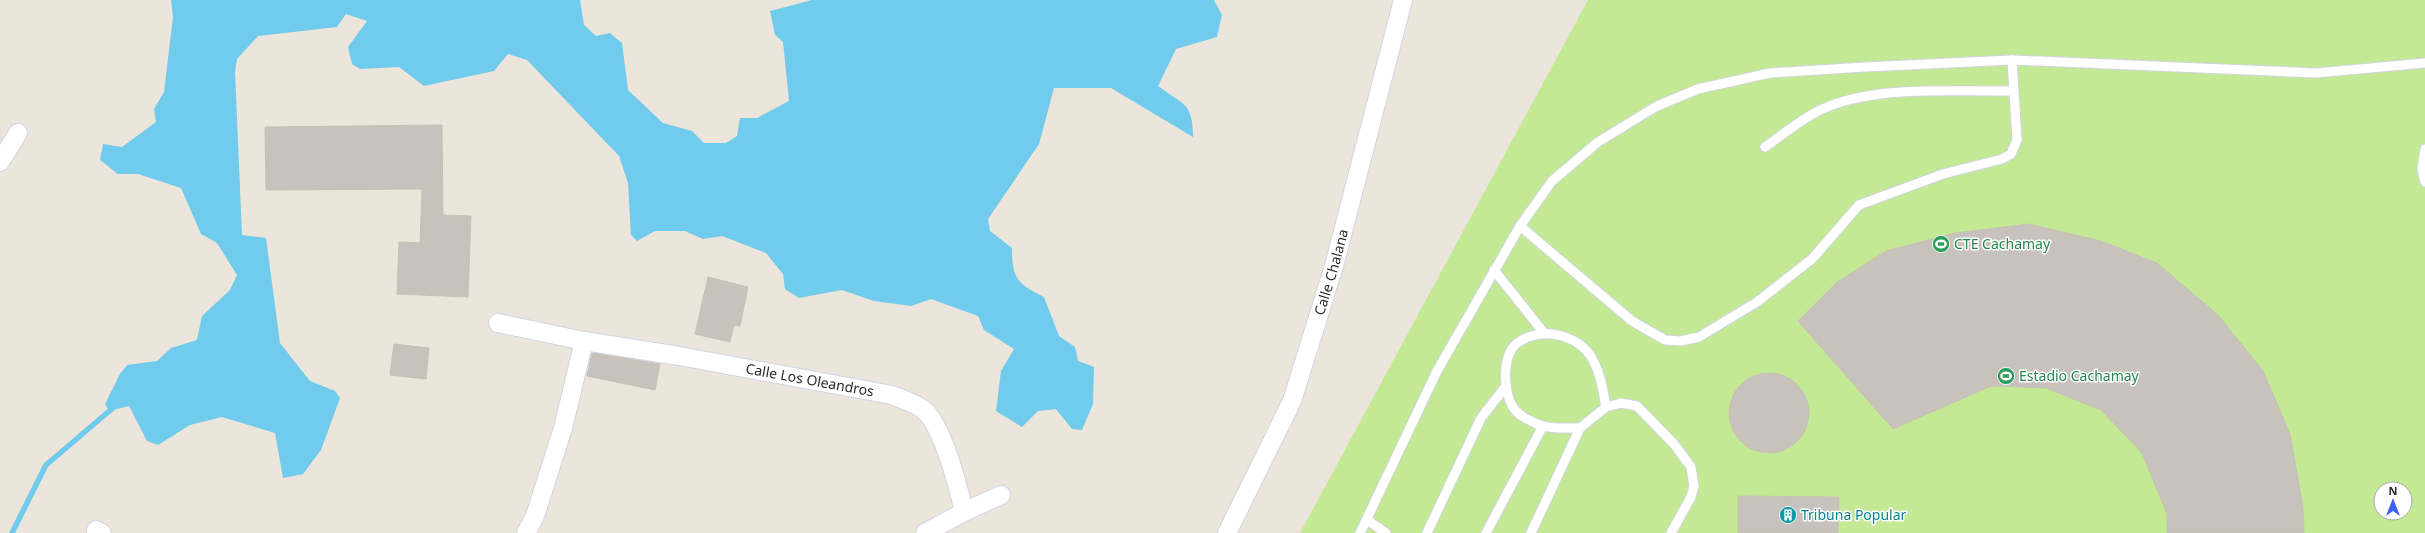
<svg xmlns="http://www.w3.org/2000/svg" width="2425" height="533" font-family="'Noto Sans',sans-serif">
  <rect width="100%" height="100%" fill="#ece5dc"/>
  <path fill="#c4e994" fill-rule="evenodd" d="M 1588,0 L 2425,0 L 2425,533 L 1300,533 ZM 2381,489 L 2405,489 L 2405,513 L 2381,513 Z"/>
  <path fill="#70cbec" d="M 171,0 L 580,0 L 584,25 L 596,36 L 610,33 L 622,43 L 628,90 L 663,123 L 692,131 L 704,143 L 726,143 L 737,136 L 740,118 L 757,118 L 789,101 L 783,42 L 775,35 L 770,11 L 812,0 L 1214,0 L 1222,15 L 1217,37 L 1176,49 L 1158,86 C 1183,105 1193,102 1193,137 L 1111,88 L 1054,88 L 1039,144 L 988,219 L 990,231 L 1012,248 C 1012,278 1017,284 1044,297 L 1059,336 L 1075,347 L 1078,361 L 1094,367 L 1093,404 L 1082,430 L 1072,429 L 1056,409 L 1038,411 L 1022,427 L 996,411 L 1001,371 L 1014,349 L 984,330 L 978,316 L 931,299 L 911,306 L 874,301 L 842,290 L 799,298 L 785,289 L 783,274 L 766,253 L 722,236 L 703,239 L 685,231 L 655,231 L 637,241 L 631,235 L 628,183 L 619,156 L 527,60 L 508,54 L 494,71 L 424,86 L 399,67 L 360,69 L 352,64 L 348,47 L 367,21 L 346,14 L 337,27 L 258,36 L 237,59 L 235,72 L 242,235 L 266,238 L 280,343 L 310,381 L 335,391 L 340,398 L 321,450 L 303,474 L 283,478 L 275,433 L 222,417 L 190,425 L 158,445 L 147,441 L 129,406 L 109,411 L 105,404 L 120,374 L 127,365 L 157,361 L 171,348 L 197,340 L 202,316 L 230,290 L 237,275 L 217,243 L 201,234 L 181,188 L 138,174 L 118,174 L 100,160 L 103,144 L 122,147 L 156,122 L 154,109 L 164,92 L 173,17 Z"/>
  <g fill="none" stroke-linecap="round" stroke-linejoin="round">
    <path stroke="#70cbec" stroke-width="5.5" d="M 12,533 L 46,465 L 114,407"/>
  </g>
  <g fill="#c7c2bb" stroke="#c7c1b5">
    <path d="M 442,125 L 443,215 L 471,216 L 468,297 L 397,294 L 399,242 L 420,243 L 422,189 L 266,190 L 265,127 Z"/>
    <path d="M 2029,224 L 2101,241 L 2157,263 L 2218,315 L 2263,371 L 2290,434 L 2303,507 L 2304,533 L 2167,533 L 2167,514 L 2142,453 L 2101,410 L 2046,388 L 1991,386 L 1893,429 L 1798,321 L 1837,282 L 1886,251 L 1955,233 Z"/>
    <path d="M 708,277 L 748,287 L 740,326 L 734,325 L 730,342 L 695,334 Z"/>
    <path d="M 394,344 L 429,348 L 426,379 L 390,375 Z"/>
    <path d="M 592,353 L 660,364 L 655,390 L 587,376 Z"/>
    <circle cx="1769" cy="413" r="40"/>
    <path d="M 1738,496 L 1839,497 L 1838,533 L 1738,533 Z"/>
  </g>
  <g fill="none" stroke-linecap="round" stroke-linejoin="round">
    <defs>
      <g id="lane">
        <path d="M 1765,147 C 1782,135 1799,121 1818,111 C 1874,84 1952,92 2014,91"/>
        <path d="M 2425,149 L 2422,169 L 2425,182"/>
        <path d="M 1520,226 L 1632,321 L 1665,340 L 1681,341 L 1699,337 L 1757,302 L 1812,259 L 1859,205 L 1943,174 L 2002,159 L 2011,154 L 2017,140 L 2012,60"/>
        <path d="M 1494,270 L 1544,333"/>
        <path d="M 1580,428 C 1568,428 1554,429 1543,426 C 1536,424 1521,417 1516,411 C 1503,398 1501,356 1516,344 C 1539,325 1580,334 1593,360 C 1601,375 1603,391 1606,407"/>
        <path d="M 1367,520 L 1386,533"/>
        <path d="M 1360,533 L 1437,371 L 1520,226 L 1552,181 L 1598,142 L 1657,106 L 1698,89 L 1770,73 L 1865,67 L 2012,60 L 2316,73 L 2425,63"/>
        <path d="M 1427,533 L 1481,418 L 1506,386"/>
        <path d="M 1486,533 L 1543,426"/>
        <path d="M 1531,533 L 1580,428 L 1606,407 L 1621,403 L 1637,406 L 1674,444 L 1691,467 L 1694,486 L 1691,497 L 1671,533"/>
      </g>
      <g id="street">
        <path d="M 0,162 L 18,133"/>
        <path id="s1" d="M 498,323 L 584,341 L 679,356 L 892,395 C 903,400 919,404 927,413 C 944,432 958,486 964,512"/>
        <path d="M 96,530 L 102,533"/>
        <path d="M 526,533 L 535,516 L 563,428 L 584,341"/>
        <path d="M 925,533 L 964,512 L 1001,495"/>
        <path id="s2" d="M 1227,533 L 1292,401 L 1334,266 L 1403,0"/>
      </g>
    </defs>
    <use href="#lane" stroke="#d1d4e2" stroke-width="11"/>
    <use href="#street" stroke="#d1d4e2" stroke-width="20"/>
    <use href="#lane" stroke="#fff" stroke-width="9"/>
    <use href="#street" stroke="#fff" stroke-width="18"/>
  </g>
  <defs>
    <symbol id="stadium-disc" viewBox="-11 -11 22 22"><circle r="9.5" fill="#2e9e5b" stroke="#fff"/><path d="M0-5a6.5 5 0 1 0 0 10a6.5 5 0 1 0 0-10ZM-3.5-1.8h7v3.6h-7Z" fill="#fff"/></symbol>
    <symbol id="building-disc" viewBox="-11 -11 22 22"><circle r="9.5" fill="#0f9aa8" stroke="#fff"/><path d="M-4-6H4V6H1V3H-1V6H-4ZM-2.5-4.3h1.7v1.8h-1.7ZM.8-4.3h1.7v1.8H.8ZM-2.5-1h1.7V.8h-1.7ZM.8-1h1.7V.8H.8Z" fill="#fff"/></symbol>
  </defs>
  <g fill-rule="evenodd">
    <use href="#stadium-disc" x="1931" y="234" width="20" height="20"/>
    <use href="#stadium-disc" x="1996" y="366" width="20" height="20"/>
    <use href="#building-disc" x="1778" y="505" width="20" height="20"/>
  </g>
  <g text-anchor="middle" stroke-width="3" stroke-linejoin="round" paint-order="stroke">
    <g font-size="14" fill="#27864d" stroke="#fff" text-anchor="start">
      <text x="1954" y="249">CTE Cachamay</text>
      <text x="2019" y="381">Estadio Cachamay</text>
    </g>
    <g font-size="14" fill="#2a2a2a" stroke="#fff">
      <text dy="5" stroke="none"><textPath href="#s2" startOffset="282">Calle Chalana</textPath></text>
      <text dy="5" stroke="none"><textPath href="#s1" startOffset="317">Calle Los Oleandros</textPath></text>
    </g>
    <g font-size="14" fill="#0d838f" stroke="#fff" text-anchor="start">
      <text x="1801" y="520">Tribuna Popular</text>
    </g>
  </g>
  <g transform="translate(2393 501)"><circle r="19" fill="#ffffff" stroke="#aaaaaa"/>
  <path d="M0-3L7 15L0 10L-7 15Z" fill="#3d5ff7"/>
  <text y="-6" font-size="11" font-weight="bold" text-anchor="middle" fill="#2a2a2a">N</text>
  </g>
</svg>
